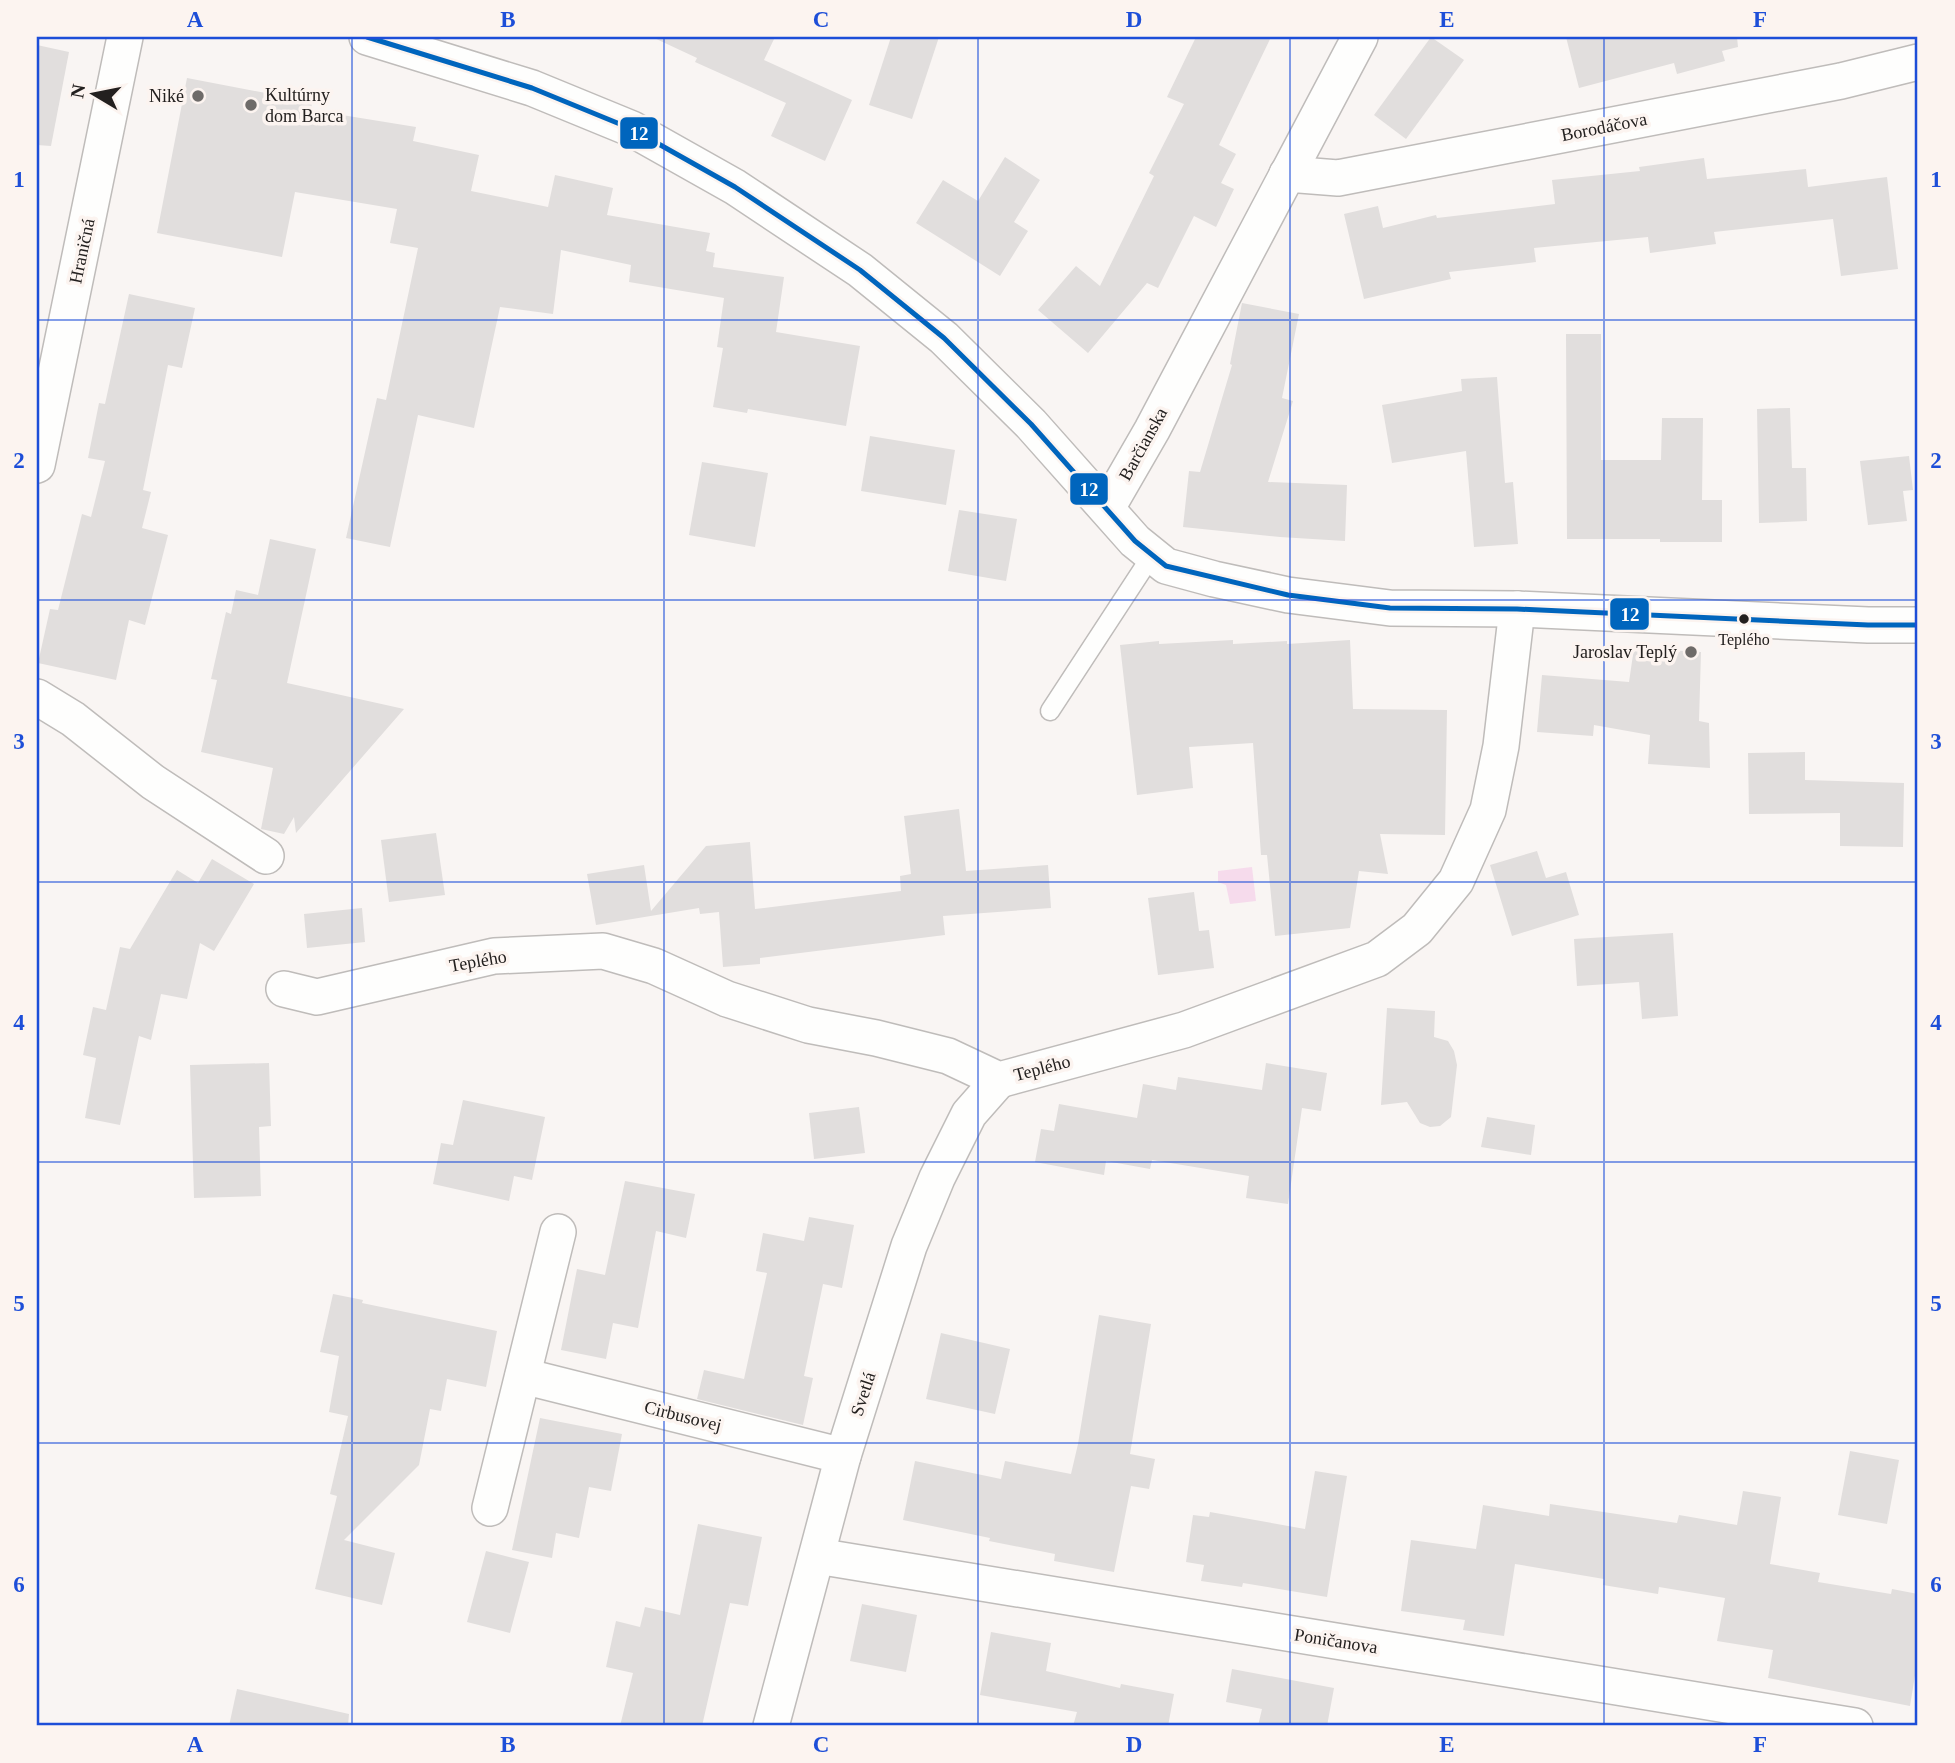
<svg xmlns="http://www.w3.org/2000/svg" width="1955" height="1763" font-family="Georgia,serif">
  <rect width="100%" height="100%" fill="#f9f5f3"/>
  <path fill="#f6dbec" d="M 1252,867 L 1256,901 L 1230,904 L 1226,885 L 1218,882 L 1218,871 Z"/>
  <g fill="#e1dedd">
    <path d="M 652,37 L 775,37 L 764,60 L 852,100 L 825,161 L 771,136 L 786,103 L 695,62 L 697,58 Z"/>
    <path d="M 891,37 L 939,37 L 912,119 L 869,105 Z"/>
    <path d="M 1196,37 L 1271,37 L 1219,145 L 1236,154 L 1221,183 L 1234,189 L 1216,227 L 1194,216 L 1158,288 L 1147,283 L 1088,353 L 1038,310 L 1076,266 L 1100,286 L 1154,176 L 1149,173 L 1184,104 L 1167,97 Z"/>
    <path d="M 1431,37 L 1464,60 L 1406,139 L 1374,115 Z"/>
    <path d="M 1566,37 L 1737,37 L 1738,47 L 1722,51 L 1725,61 L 1677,74 L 1674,63 L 1579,88 Z"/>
    <path d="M 37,45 L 69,52 L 51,146 L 37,145 Z"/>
    <path d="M 187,78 L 312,102 L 311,110 L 416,127 L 413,141 L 479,155 L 471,191 L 548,207 L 555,175 L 613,188 L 607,215 L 710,233 L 706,251 L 715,253 L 713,267 L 784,277 L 776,332 L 860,346 L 846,426 L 748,409 L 747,413 L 713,407 L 723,348 L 717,347 L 724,298 L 629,282 L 631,265 L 561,250 L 553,314 L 500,307 L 474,428 L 418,415 L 390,547 L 346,538 L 377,398 L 386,400 L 418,248 L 390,243 L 397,209 L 295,192 L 282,257 L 157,233 Z"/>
    <path d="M 1005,157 L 1040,180 L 1014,222 L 1028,231 L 1000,276 L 916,223 L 943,180 L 978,201 Z"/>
    <path d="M 1704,158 L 1707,179 L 1806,169 L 1808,187 L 1887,177 L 1898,269 L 1841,276 L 1833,219 L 1714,232 L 1716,244 L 1650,253 L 1648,237 L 1534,248 L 1536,262 L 1449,272 L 1451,279 L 1364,299 L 1344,214 L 1378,206 L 1383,228 L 1436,215 L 1437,218 L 1555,204 L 1552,180 L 1640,171 L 1639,167 Z"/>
    <path d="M 129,294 L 195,308 L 182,368 L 168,365 L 143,490 L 151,492 L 142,528 L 168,535 L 145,625 L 129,620 L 116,680 L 38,663 L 50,609 L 58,610 L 82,514 L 91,517 L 105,461 L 88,458 L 99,403 L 105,404 Z"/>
    <path d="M 1242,303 L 1299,314 L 1282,398 L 1293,401 L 1268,482 L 1347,485 L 1345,541 L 1280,537 L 1183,527 L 1189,471 L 1200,472 L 1232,365 L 1230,364 Z"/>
    <path d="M 1566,334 L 1601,334 L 1601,460 L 1661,460 L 1662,418 L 1703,418 L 1702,500 L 1722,500 L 1722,542 L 1660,542 L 1660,539 L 1567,539 Z"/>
    <path d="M 1497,377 L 1505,483 L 1513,482 L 1518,544 L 1474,547 L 1466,451 L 1392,463 L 1382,405 L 1462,391 L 1461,379 Z"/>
    <path d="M 1790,408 L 1792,468 L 1806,468 L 1807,521 L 1759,523 L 1757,409 Z"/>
    <path d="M 870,436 L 955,450 L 946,505 L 861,491 Z"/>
    <path d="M 1909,456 L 1913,490 L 1903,491 L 1907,521 L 1868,525 L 1860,461 Z"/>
    <path d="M 702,462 L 768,473 L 755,547 L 689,535 Z"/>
    <path d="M 959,510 L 1017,519 L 1006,581 L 948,571 Z"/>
    <path d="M 270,539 L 316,549 L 287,683 L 404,709 L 296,833 L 294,817 L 284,834 L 261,829 L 273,768 L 201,752 L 217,680 L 211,679 L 226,612 L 231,614 L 236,590 L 258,595 Z"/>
    <path d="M 1233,640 L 1233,644 L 1287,641 L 1287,644 L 1350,640 L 1353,709 L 1447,710 L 1445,835 L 1380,834 L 1388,874 L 1359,871 L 1350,928 L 1275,936 L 1267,855 L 1261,855 L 1253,743 L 1189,747 L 1193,788 L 1137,795 L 1120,645 L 1159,641 L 1159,644 Z"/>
    <path d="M 1634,648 L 1701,652 L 1699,721 L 1709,723 L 1710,768 L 1648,764 L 1650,735 L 1594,725 L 1593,736 L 1537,732 L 1542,675 L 1629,682 Z"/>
    <path d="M 1805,752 L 1805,780 L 1904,783 L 1903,847 L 1840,846 L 1840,813 L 1749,814 L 1748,753 Z"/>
    <path d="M 959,809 L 966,871 L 1048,865 L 1051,908 L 943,916 L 945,935 L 760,958 L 760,964 L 723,967 L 719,912 L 700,914 L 699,908 L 596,925 L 587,874 L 644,865 L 651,911 L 706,846 L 750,842 L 755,909 L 901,891 L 900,876 L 911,874 L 904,816 Z"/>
    <path d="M 436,833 L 445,895 L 389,902 L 381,840 Z"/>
    <path d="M 1537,851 L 1546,878 L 1566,872 L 1579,915 L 1512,936 L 1490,865 Z"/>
    <path d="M 212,859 L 254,884 L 214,951 L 200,943 L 187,999 L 161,994 L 151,1040 L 139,1036 L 120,1125 L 85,1118 L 96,1058 L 83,1055 L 93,1007 L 106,1010 L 120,947 L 130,949 L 177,870 L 198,883 Z"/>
    <path d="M 1194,892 L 1199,931 L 1209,930 L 1214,968 L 1158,975 L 1148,898 Z"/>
    <path d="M 362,908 L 365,942 L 307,948 L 304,914 Z"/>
    <path d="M 1673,933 L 1678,1016 L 1642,1019 L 1639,982 L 1577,986 L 1574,939 Z"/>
    <path d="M 1387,1008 L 1435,1011 L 1434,1037 L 1448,1041 L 1454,1051 L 1457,1065 L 1451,1117 L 1440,1126 L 1430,1127 L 1420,1123 L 1407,1102 L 1381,1105 Z"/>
    <path d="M 269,1063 L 271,1126 L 259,1127 L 261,1196 L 194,1198 L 190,1065 Z"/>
    <path d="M 1266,1063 L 1327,1073 L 1321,1111 L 1302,1108 L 1288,1204 L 1246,1198 L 1249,1176 L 1152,1160 L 1150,1169 L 1106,1161 L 1104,1175 L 1035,1162 L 1041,1129 L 1054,1131 L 1059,1104 L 1137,1118 L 1143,1084 L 1176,1090 L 1178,1077 L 1262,1090 Z"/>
    <path d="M 463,1100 L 545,1117 L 532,1180 L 514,1176 L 509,1201 L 433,1184 L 441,1143 L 453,1145 Z"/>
    <path d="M 859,1107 L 865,1153 L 814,1159 L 809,1113 Z"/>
    <path d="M 1487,1117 L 1535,1125 L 1531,1155 L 1481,1147 Z"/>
    <path d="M 625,1181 L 695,1194 L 686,1238 L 656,1231 L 638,1328 L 613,1323 L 606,1359 L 561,1350 L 577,1269 L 605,1275 Z"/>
    <path d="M 809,1217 L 854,1225 L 842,1288 L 823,1284 L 804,1376 L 813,1378 L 803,1425 L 697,1399 L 704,1370 L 744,1379 L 767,1273 L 756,1271 L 763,1233 L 804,1241 Z"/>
    <path d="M 333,1294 L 363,1300 L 362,1303 L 497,1331 L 486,1387 L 447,1379 L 441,1411 L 430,1409 L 419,1465 L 344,1540 L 395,1553 L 382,1605 L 315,1589 L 337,1496 L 330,1494 L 348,1416 L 329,1412 L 339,1356 L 320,1352 Z"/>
    <path d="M 1099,1315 L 1151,1324 L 1130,1454 L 1155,1459 L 1149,1489 L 1131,1486 L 1114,1572 L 1054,1561 L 1055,1554 L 989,1541 L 990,1538 L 903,1520 L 915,1461 L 1001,1479 L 1005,1461 L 1071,1474 L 1078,1444 Z"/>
    <path d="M 941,1333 L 1010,1349 L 995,1414 L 926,1399 Z"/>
    <path d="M 540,1418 L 622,1434 L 611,1491 L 589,1487 L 579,1538 L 556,1533 L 552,1558 L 512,1550 Z"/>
    <path d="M 1850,1451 L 1899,1460 L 1887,1524 L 1838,1515 Z"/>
    <path d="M 1315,1471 L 1347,1476 L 1327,1597 L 1243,1583 L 1242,1587 L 1201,1581 L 1204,1565 L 1186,1562 L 1193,1515 L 1209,1517 L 1210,1512 L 1305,1529 Z"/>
    <path d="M 1743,1491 L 1781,1497 L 1770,1564 L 1820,1573 L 1818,1582 L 1891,1594 L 1892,1589 L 1918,1594 L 1918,1657 L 1910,1706 L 1768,1678 L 1773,1650 L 1717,1641 L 1725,1598 L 1659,1587 L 1658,1594 L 1603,1585 L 1604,1579 L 1515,1564 L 1504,1636 L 1463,1630 L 1465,1620 L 1401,1611 L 1411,1540 L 1476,1549 L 1483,1505 L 1549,1516 L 1550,1504 L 1677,1523 L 1679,1515 L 1737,1525 Z"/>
    <path d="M 698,1524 L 762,1537 L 748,1606 L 730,1603 L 702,1726 L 620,1726 L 633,1673 L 606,1667 L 616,1621 L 640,1627 L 645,1607 L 680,1615 Z"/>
    <path d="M 486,1551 L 529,1562 L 510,1633 L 467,1622 Z"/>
    <path d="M 862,1604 L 917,1615 L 906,1672 L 850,1661 Z"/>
    <path d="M 991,1632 L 1051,1643 L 1046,1671 L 1120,1688 L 1121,1684 L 1174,1694 L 1168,1726 L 1073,1726 L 1077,1712 L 980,1695 Z"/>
    <path d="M 1232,1669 L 1334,1688 L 1327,1726 L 1258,1726 L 1262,1709 L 1226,1702 Z"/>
    <path d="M 237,1689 L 349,1714 L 348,1726 L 229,1726 Z"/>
  </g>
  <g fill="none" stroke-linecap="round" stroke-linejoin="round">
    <defs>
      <path id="service" d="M 1050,711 L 1152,555"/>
      <g id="minor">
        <path d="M 367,37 L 532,88 L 632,129 L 735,187 L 860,270 L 944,338 L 1031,424 L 1135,541 L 1166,566 L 1214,579 L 1288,595 L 1390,608 L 1517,609 L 1868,625 L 1918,625"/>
        <path d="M 1287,174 L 1338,178 L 1841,81 L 1918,62"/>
        <path d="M 37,465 L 125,37"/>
        <path d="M 1107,508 L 1152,430 L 1360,37"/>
        <path d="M 37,697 L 73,719 L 153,782 L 266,856"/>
        <path d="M 284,989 L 317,997 L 494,956 L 603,951 L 654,966 L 727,999 L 808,1025 L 876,1038 L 948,1056 L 999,1080 L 1184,1030 L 1377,959 L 1417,929 L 1456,881 L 1488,810 L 1501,746 L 1517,609"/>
        <path d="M 523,1376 L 843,1456"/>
        <path d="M 490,1508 L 558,1232"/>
        <path d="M 817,1556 L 1855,1726"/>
        <path d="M 771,1726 L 843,1456 L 909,1246 L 937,1178 L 969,1114 L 999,1080"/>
      </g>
    </defs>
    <use href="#service" stroke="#bfbcba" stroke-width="21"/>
    <use href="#minor" stroke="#bfbcba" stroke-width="38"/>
    <use href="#service" stroke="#fefefd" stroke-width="18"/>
    <use href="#minor" stroke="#fefefd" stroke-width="35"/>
    <defs>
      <path id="bus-1" d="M 367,37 L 532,88 L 632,129 L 735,187 L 860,270 L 944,338 L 1031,424 L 1135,541 L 1166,566 L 1288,595 L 1390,608 L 1517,609 L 1868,625 L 1918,625"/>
    </defs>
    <use href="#bus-1" stroke="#fcf4f0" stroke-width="10"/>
    <use href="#bus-1" stroke="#0065bd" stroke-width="5"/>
  </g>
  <path fill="none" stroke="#1d4ed8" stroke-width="2" stroke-opacity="0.55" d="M 352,37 L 352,1726M 664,37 L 664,1726M 978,37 L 978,1726M 1290,37 L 1290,1726M 1604,37 L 1604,1726M 37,320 L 1918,320M 37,600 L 1918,600M 37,882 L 1918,882M 37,1162 L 1918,1162M 37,1443 L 1918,1443"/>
  <g fill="#6e6b69" stroke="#fcf4f0" stroke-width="2.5">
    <circle cx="198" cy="96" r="7"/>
    <circle cx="251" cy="105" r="7"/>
    <circle cx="1691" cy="652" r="7"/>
  </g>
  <circle fill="#23201f" stroke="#fcf4f0" stroke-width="2.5" cx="1744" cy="619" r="6"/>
  <g text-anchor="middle" stroke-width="7" stroke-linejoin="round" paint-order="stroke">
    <g font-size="16" fill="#23201f" stroke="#fcf4f0">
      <text x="1744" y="645">Teplého</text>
    </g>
    <g font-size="18" fill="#23201f" stroke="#fcf4f0" text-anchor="end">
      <text x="265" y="101" text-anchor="start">Kultúrny<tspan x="265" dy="21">dom Barca</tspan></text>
      <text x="184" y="102">Niké</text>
      <text x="1677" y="658">Jaroslav Teplý</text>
    </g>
    <g font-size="18" fill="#23201f" stroke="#fcf4f0">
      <text transform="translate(1604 127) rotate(-11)" y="6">Borodáčova</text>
      <text transform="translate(82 251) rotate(-78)" y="6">Hraničná</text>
      <text transform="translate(1143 444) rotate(-61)" y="6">Barčianska</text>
      <text transform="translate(478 961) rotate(-10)" y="6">Teplého</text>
      <text transform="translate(1042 1068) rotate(-15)" y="6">Teplého</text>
      <text transform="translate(863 1394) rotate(-72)" y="6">Svetlá</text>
      <text transform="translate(683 1416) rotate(14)" y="6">Cirbusovej</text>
      <text transform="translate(1336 1641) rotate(9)" y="6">Poničanova</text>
    </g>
  </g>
  <g stroke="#fcf4f0" stroke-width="2.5">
    <rect x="619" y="116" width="40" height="34" rx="7" fill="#0065bd"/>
    <rect x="1069" y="472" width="40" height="34" rx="7" fill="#0065bd"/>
    <rect x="1609" y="597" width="41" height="34" rx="7" fill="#0065bd"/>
  </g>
  <g font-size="19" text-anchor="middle" font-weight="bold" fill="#fff">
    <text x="639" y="140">12</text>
    <text x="1089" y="496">12</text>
    <text x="1630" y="621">12</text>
  </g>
  <rect width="1955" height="1763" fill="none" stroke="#fcf4f0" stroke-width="77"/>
  <g transform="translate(94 94) rotate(280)" stroke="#fcf4f0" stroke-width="5" paint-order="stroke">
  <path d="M0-5L12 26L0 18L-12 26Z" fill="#23201f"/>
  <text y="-10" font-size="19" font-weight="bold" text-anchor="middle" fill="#23201f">N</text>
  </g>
  <rect x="38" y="38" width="1878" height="1686" fill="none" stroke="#1d4ed8" stroke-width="2.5"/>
  <g font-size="23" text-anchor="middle" font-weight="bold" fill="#1d4ed8">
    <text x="195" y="27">A</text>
    <text x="508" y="27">B</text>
    <text x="821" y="27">C</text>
    <text x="1134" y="27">D</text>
    <text x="1447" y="27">E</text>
    <text x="1760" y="27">F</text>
    <text x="19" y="187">1</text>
    <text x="1936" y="187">1</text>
    <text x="19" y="468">2</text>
    <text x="1936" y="468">2</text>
    <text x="19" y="749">3</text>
    <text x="1936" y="749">3</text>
    <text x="19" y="1030">4</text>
    <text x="1936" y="1030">4</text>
    <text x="19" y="1311">5</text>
    <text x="1936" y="1311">5</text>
    <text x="19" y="1592">6</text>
    <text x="1936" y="1592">6</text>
    <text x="195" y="1752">A</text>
    <text x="508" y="1752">B</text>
    <text x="821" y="1752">C</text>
    <text x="1134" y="1752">D</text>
    <text x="1447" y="1752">E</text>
    <text x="1760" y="1752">F</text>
  </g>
</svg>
